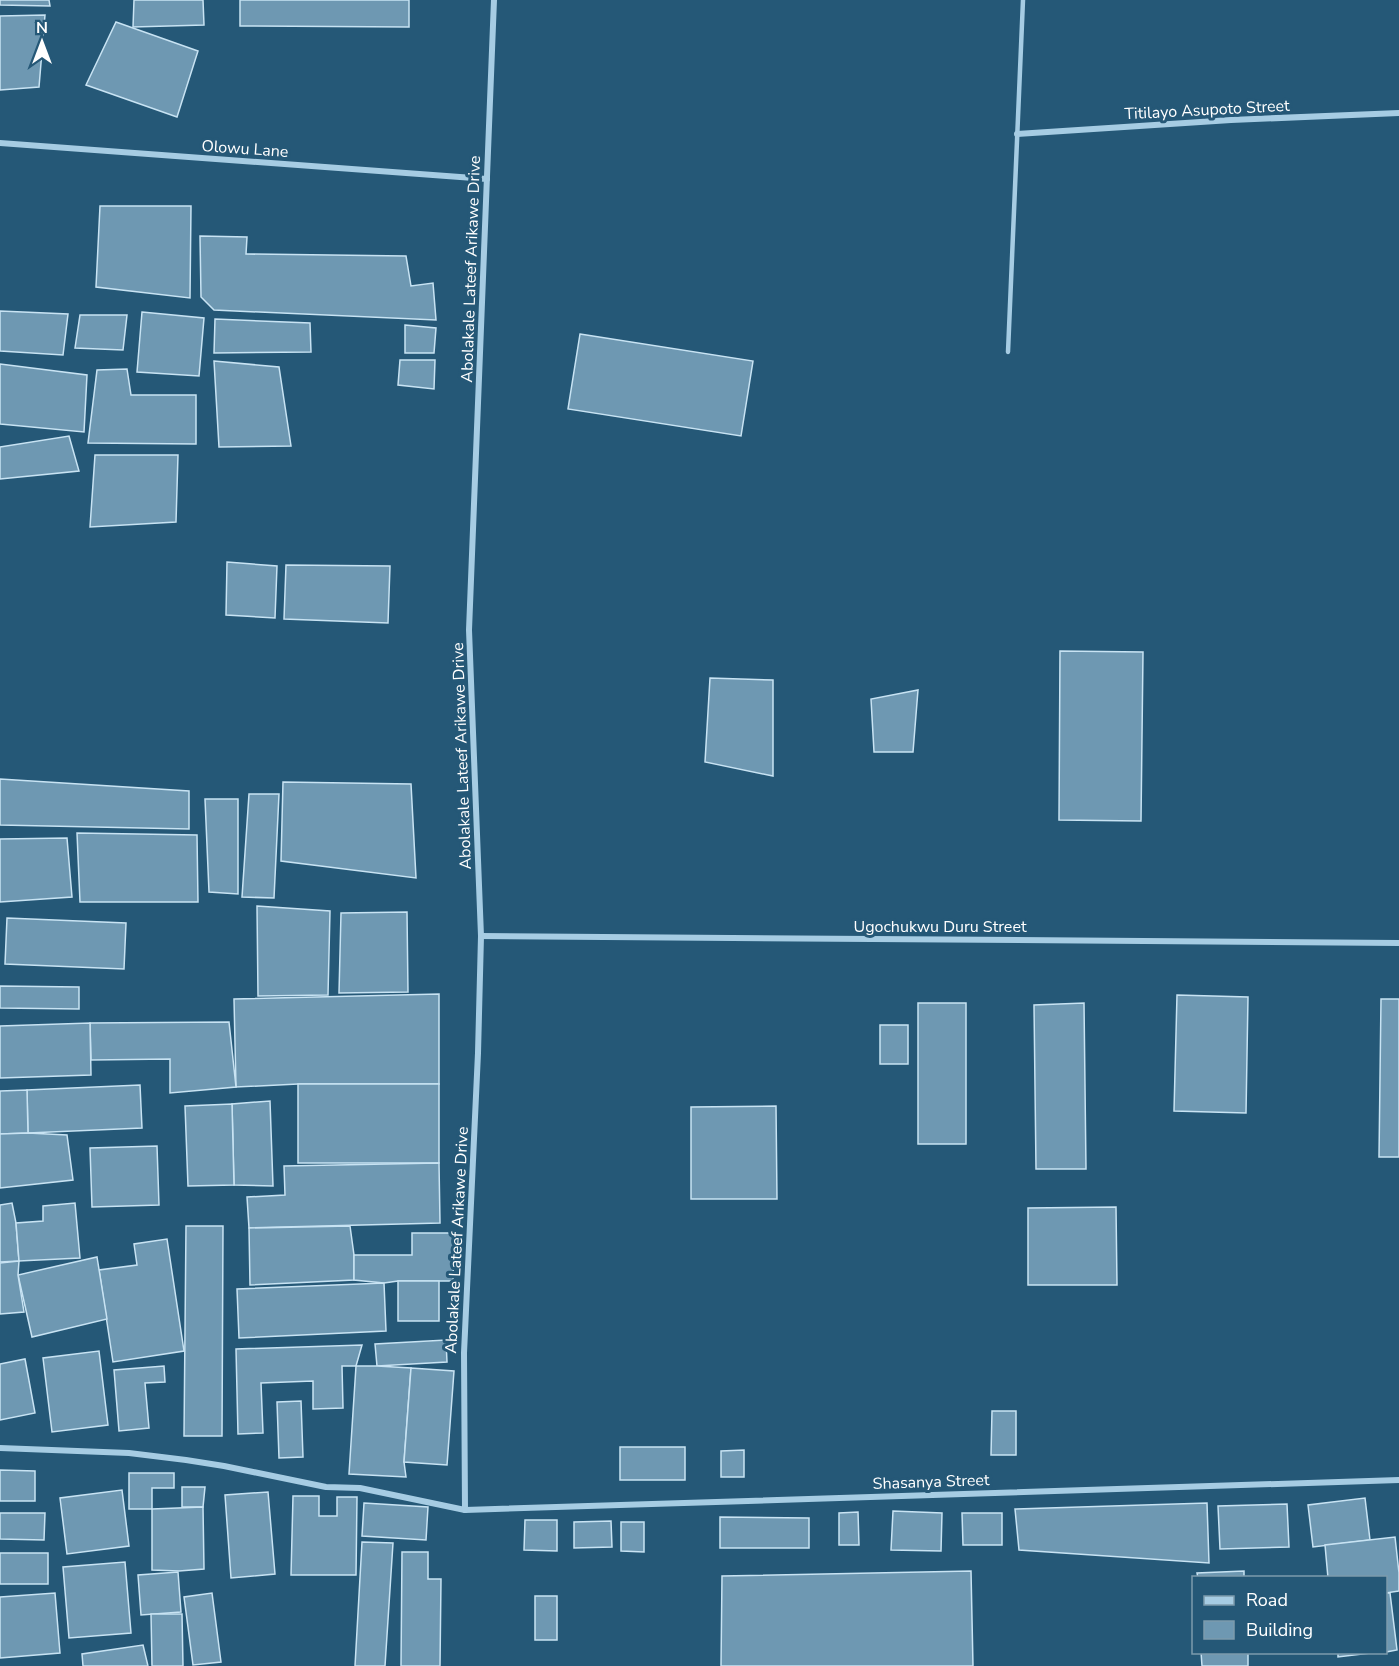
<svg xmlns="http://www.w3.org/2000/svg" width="1399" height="1666" font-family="'Nunito Sans',sans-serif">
  <rect width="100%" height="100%" fill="#255877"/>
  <g fill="#6e98b2" stroke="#c8e3f3" stroke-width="1.5">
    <path d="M 0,0 L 49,0 L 50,6 L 0,5 Z"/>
    <path d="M 134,0 L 203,0 L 204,25 L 133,27 Z"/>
    <path d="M 240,0 L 409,0 L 409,27 L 240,26 Z"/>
    <path d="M 45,15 L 39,87 L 0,90 L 0,16 Z"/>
    <path d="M 116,22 L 198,51 L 177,117 L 86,85 Z"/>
    <path d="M 100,206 L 191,206 L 190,298 L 96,287 Z"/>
    <path d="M 200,236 L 247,237 L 246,254 L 406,256 L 411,286 L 433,283 L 436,320 L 214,310 L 201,297 Z"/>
    <path d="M 0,311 L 68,314 L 63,355 L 0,351 Z"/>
    <path d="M 142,312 L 204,318 L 199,376 L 137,372 Z"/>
    <path d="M 80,315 L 127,315 L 123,350 L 75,348 Z"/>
    <path d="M 215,319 L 310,323 L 311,352 L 214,353 Z"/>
    <path d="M 405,325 L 436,328 L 434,353 L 405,353 Z"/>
    <path d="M 580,334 L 753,361 L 741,436 L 568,409 Z"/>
    <path d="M 400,360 L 435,360 L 434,389 L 398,385 Z"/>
    <path d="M 214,361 L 279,367 L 291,446 L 219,447 Z"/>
    <path d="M 0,364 L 87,375 L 84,432 L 0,424 Z"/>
    <path d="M 127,369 L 131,395 L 196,395 L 196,444 L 88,443 L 97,370 Z"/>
    <path d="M 69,436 L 79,471 L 0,479 L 0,447 Z"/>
    <path d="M 95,455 L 178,455 L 176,522 L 90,527 Z"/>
    <path d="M 227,562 L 277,566 L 275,618 L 226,615 Z"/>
    <path d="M 286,565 L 390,566 L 388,623 L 284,619 Z"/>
    <path d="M 1060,651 L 1143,652 L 1141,821 L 1059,820 Z"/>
    <path d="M 710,678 L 773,680 L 773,776 L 705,762 Z"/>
    <path d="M 918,690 L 913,752 L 874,752 L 871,699 Z"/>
    <path d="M 0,779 L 189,791 L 189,829 L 0,825 Z"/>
    <path d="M 283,782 L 411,784 L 416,878 L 281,861 Z"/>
    <path d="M 249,794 L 279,794 L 274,898 L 242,897 Z"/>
    <path d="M 205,799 L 238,799 L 238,894 L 209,892 Z"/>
    <path d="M 77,833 L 197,835 L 198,902 L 80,902 Z"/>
    <path d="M 67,838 L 72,897 L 0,902 L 0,839 Z"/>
    <path d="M 257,906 L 330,911 L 328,995 L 258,996 Z"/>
    <path d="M 407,912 L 408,992 L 339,993 L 341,913 Z"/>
    <path d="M 7,918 L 126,923 L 124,969 L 5,964 Z"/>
    <path d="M 0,986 L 79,987 L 79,1009 L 0,1008 Z"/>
    <path d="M 439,994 L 439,1084 L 298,1084 L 236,1087 L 234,999 Z"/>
    <path d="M 1177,995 L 1248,997 L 1246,1113 L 1174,1111 Z"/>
    <path d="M 1381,999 L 1399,999 L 1399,1157 L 1379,1157 Z"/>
    <rect x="918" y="1003" width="48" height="141"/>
    <path d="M 1084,1003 L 1086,1169 L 1036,1169 L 1034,1005 Z"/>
    <path d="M 229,1022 L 236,1087 L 170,1093 L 170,1059 L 91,1060 L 90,1023 Z"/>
    <path d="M 90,1023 L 91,1075 L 0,1078 L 0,1026 Z"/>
    <rect x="880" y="1025" width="28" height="39"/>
    <rect x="298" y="1084" width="141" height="79"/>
    <path d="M 140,1085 L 142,1128 L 28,1133 L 27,1090 Z"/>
    <path d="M 27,1090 L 28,1133 L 0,1134 L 0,1091 Z"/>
    <path d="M 270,1101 L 273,1186 L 234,1185 L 232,1104 Z"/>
    <path d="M 232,1104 L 234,1185 L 188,1186 L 185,1106 Z"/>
    <path d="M 776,1106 L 777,1199 L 691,1199 L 691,1107 Z"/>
    <path d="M 28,1133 L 67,1135 L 73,1180 L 0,1188 L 0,1134 Z"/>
    <path d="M 157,1146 L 159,1205 L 92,1207 L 90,1148 Z"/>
    <path d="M 439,1163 L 440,1223 L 249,1228 L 247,1197 L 285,1195 L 284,1166 Z"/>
    <path d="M 12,1203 L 16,1223 L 19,1261 L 0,1262 L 0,1205 Z"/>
    <path d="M 75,1203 L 80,1258 L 19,1261 L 16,1223 L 43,1221 L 43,1206 Z"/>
    <path d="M 1116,1207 L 1117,1285 L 1028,1285 L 1028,1208 Z"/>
    <path d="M 186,1226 L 223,1226 L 222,1436 L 184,1436 Z"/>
    <path d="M 350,1226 L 354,1255 L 354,1280 L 250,1285 L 249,1228 Z"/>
    <path d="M 412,1233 L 454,1233 L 453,1281 L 398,1281 L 384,1283 L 354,1280 L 354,1255 L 412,1255 Z"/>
    <path d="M 167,1239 L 184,1351 L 113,1362 L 99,1270 L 137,1265 L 134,1244 Z"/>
    <path d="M 97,1257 L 107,1319 L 32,1337 L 18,1275 Z"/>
    <path d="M 19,1261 L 18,1275 L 24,1312 L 0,1314 L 0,1263 Z"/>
    <rect x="398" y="1281" width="41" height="40"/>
    <path d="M 384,1283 L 386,1331 L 239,1338 L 237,1289 Z"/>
    <path d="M 446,1340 L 447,1362 L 377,1366 L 375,1344 Z"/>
    <path d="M 362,1345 L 356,1366 L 342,1366 L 343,1408 L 313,1409 L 313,1381 L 261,1383 L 263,1433 L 238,1434 L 236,1349 Z"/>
    <path d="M 99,1351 L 108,1425 L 52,1432 L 43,1358 Z"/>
    <path d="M 25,1359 L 35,1413 L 0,1420 L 0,1364 Z"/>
    <path d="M 164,1366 L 165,1382 L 145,1383 L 149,1428 L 119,1431 L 114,1370 Z"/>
    <path d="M 356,1366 L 377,1366 L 411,1368 L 404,1462 L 406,1477 L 349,1474 Z"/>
    <path d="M 411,1368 L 454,1371 L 447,1465 L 404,1462 Z"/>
    <path d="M 301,1401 L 303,1457 L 279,1458 L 277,1402 Z"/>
    <path d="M 992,1411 L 1016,1411 L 1016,1455 L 991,1455 Z"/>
    <rect x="620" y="1447" width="65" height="33"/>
    <path d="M 744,1450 L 744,1477 L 721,1477 L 721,1451 Z"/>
    <path d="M 0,1470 L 35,1471 L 35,1501 L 0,1501 Z"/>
    <path d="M 129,1473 L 174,1473 L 174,1488 L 152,1488 L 152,1509 L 129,1509 Z"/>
    <path d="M 182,1487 L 205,1487 L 203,1507 L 182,1507 Z"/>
    <path d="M 122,1490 L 129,1546 L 67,1554 L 60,1498 Z"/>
    <path d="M 268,1492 L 275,1574 L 231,1578 L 225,1495 Z"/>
    <path d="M 293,1496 L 319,1496 L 319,1516 L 337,1516 L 337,1497 L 357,1497 L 356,1575 L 291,1575 Z"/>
    <path d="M 1365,1498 L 1370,1540 L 1313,1547 L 1308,1505 Z"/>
    <path d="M 364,1503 L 428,1507 L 426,1540 L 362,1536 Z"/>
    <path d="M 1207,1503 L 1209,1563 L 1019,1550 L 1015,1509 Z"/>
    <path d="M 1287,1504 L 1289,1547 L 1220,1549 L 1218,1506 Z"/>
    <path d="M 203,1507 L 204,1569 L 179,1571 L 152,1570 L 152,1509 Z"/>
    <path d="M 893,1511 L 942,1513 L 941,1551 L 891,1550 Z"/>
    <path d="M 858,1512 L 859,1545 L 839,1545 L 839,1513 Z"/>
    <path d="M 0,1513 L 45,1513 L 44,1540 L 0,1539 Z"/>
    <path d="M 962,1513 L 1002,1513 L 1002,1545 L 963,1545 Z"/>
    <path d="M 720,1517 L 809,1518 L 809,1548 L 720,1548 Z"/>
    <path d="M 525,1520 L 557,1520 L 557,1551 L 524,1550 Z"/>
    <path d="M 611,1521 L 612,1547 L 574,1548 L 574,1522 Z"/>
    <path d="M 621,1522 L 644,1522 L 644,1552 L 621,1551 Z"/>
    <path d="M 1395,1537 L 1399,1573 L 1399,1591 L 1386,1593 L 1386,1578 L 1328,1578 L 1325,1545 Z"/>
    <path d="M 362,1542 L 393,1543 L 385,1666 L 355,1666 Z"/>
    <path d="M 402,1552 L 428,1552 L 428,1579 L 441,1579 L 440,1666 L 401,1666 Z"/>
    <rect x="0" y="1553" width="48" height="31"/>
    <path d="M 125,1562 L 131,1633 L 69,1638 L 63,1567 Z"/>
    <path d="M 971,1571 L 973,1666 L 721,1666 L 722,1576 Z"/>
    <path d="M 1244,1571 L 1244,1578 L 1198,1578 L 1197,1573 Z"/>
    <path d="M 178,1572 L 181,1612 L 141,1615 L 138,1575 Z"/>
    <path d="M 55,1593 L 60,1653 L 0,1658 L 0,1597 Z"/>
    <path d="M 212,1593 L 221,1662 L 193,1665 L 184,1597 Z"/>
    <path d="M 1386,1593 L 1390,1593 L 1397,1650 L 1386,1652 Z"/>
    <rect x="535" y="1596" width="22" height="44"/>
    <path d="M 151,1614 L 182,1614 L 183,1666 L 152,1666 Z"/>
    <path d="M 143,1645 L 148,1666 L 83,1666 L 82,1654 Z"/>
    <path d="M 1201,1652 L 1248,1652 L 1248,1666 L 1202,1666 Z"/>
    <path d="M 1338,1652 L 1379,1652 L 1338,1657 Z"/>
  </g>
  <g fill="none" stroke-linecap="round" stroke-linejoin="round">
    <path stroke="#a6cce3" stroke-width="4.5" d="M 1008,352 L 1023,0"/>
    <g stroke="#a6cce3" stroke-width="6">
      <path d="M 1017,134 L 1231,120 L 1399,113"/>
      <path d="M 0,143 L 487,179"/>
      <path d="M 481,936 L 1399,943"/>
      <path d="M 0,1448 L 129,1453 L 186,1460 L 224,1466 L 326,1487 L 360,1488 L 465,1510 L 1399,1480"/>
      <path d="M 465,1510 L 464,1353 L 478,1053 L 481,936 L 469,630 L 494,0"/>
    </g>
  </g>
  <g text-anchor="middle" stroke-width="6" stroke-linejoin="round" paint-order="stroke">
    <g font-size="16" fill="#fff" stroke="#255877">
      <text transform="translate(1207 109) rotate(-3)" y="6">Titilayo Asupoto Street</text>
      <text transform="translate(245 148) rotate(4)" y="6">Olowu Lane</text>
      <text transform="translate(470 269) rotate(-88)" y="6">Abolakale Lateef Arikawe Drive</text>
      <text transform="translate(461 756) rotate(-92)" y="6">Abolakale Lateef Arikawe Drive</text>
      <text x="940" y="932">Ugochukwu Duru Street</text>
      <text transform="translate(456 1240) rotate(-87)" y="6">Abolakale Lateef Arikawe Drive</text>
      <text transform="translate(931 1481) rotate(-2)" y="6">Shasanya Street</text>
    </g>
  </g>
  <rect x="1192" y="1576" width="195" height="78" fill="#255877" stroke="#7c9bad" stroke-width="1.5"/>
  <rect x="1204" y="1596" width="30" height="9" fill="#a6cce3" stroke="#7c9bad" stroke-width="1.5"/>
  <text x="1246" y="1606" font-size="18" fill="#ffffff">Road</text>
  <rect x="1204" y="1621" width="30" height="18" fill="#6e98b2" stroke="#7c9bad" stroke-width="1.5"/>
  <text x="1246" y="1636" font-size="18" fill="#ffffff">Building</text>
  <g transform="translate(42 42)" stroke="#255877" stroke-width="4.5" paint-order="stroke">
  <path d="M0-4.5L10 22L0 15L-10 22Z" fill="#ffffff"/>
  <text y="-9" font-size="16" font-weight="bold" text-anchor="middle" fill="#ffffff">N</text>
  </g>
</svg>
